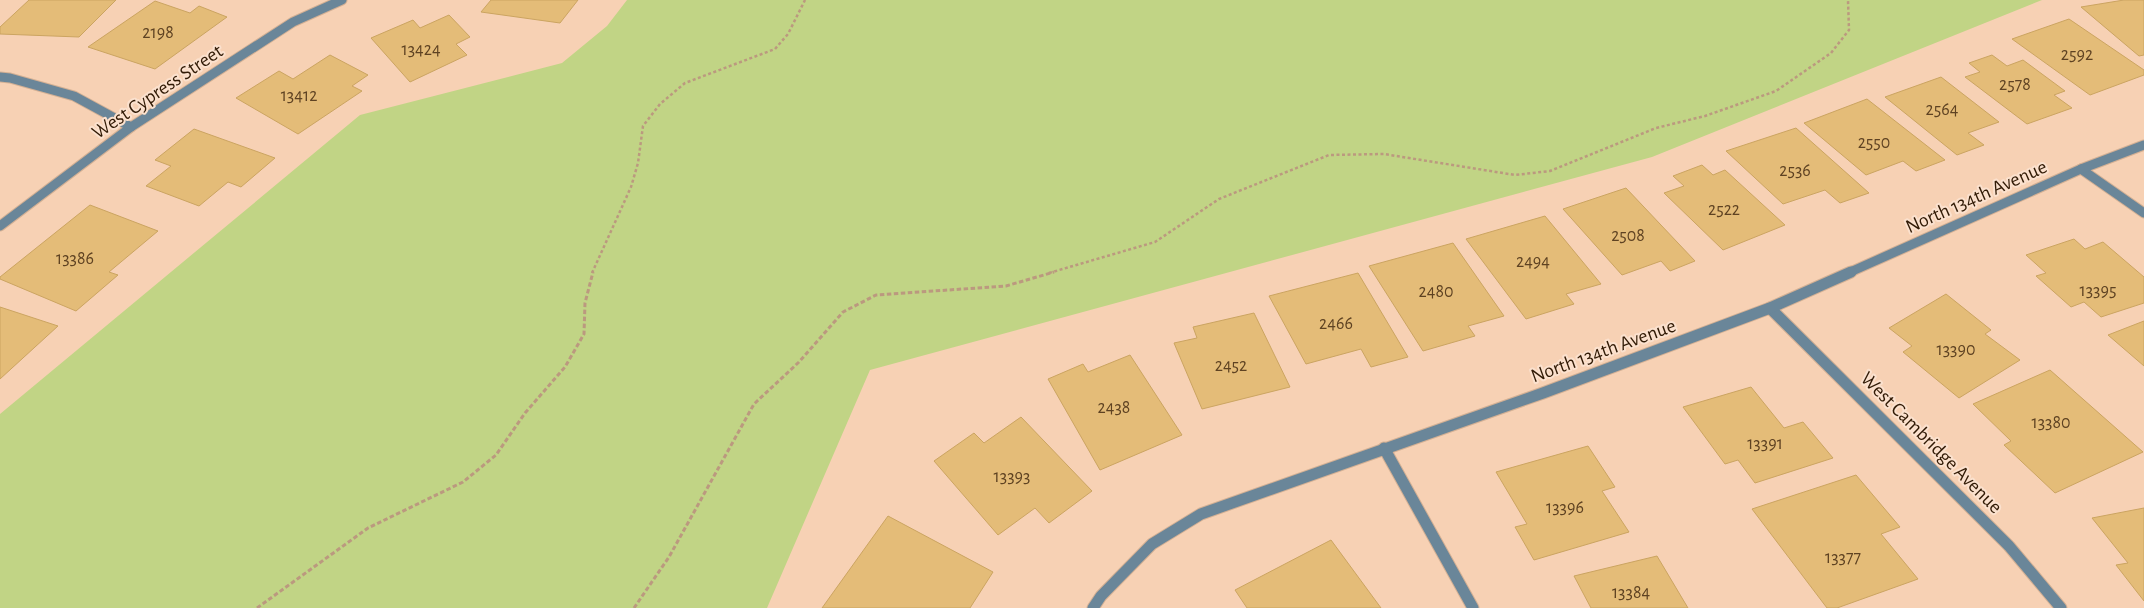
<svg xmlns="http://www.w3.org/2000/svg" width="2144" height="608" font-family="'Alegreya Sans',sans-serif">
  <rect width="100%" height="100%" fill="#f7d1b4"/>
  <path fill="#c1d485" d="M 627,0 L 2042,0 L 1652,157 L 870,370 L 767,608 L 0,608 L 0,414 L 360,115 L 562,63 L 607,26 Z"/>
  <g fill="#e4bc78" stroke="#cba461">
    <path d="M 29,0 L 116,0 L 79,37 L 0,34 L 0,27 Z"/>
    <path d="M 491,0 L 578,0 L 560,23 L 481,12 Z"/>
    <path d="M 2124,0 L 2144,0 L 2144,55 L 2139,56 L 2081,7 Z"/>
    <path d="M 155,1 L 190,13 L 199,6 L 227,17 L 155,69 L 88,47 Z"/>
    <path d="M 449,15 L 470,37 L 456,44 L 467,55 L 410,82 L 371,38 L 413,20 L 420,28 Z"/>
    <path d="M 2069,19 L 2144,70 L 2144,75 L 2090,95 L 2012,39 Z"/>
    <path d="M 330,55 L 368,75 L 352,86 L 362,91 L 298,134 L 236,98 L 279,71 L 293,79 Z"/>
    <path d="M 1992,55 L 2007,66 L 2023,60 L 2065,91 L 2054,95 L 2072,108 L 2027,124 L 1965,77 L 1980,72 L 1969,63 Z"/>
    <path d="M 1941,77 L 1999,122 L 1968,133 L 1984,145 L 1957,155 L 1885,97 Z"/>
    <path d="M 1867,99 L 1945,160 L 1916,171 L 1903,161 L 1866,175 L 1804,123 Z"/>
    <path d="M 1796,128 L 1869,193 L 1840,203 L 1825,190 L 1783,204 L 1726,151 Z"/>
    <path d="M 194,129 L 275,158 L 241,187 L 228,182 L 199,206 L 146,186 L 171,166 L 155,160 Z"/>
    <path d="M 1702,165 L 1713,175 L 1725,170 L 1785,225 L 1723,250 L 1664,193 L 1684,186 L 1673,176 Z"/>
    <path d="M 1626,188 L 1695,261 L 1670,271 L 1661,261 L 1622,275 L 1563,209 Z"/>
    <path d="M 90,205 L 158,231 L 109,272 L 118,275 L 76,311 L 0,279 L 0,277 Z"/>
    <path d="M 1545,216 L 1601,284 L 1566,294 L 1574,304 L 1526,319 L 1466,239 Z"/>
    <path d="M 2074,239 L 2085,249 L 2103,242 L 2144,277 L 2144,303 L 2101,317 L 2084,302 L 2071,307 L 2036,276 L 2046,273 L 2026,255 Z"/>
    <path d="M 1453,243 L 1504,316 L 1468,326 L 1475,336 L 1423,351 L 1369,266 Z"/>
    <path d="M 1358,273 L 1408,357 L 1371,367 L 1361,349 L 1306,364 L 1269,296 Z"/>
    <path d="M 1946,294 L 1991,330 L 1985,334 L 2020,360 L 1959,398 L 1903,352 L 1912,346 L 1889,328 Z"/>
    <path d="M 0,307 L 58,326 L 0,379 Z"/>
    <path d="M 1254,313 L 1290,387 L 1202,409 L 1174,343 L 1197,338 L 1193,327 Z"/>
    <path d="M 2144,321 L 2144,366 L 2108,335 Z"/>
    <path d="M 1130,355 L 1182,435 L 1100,470 L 1048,379 L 1083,364 L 1088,372 Z"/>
    <path d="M 2050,370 L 2143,452 L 2055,493 L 2004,445 L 2011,441 L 1973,404 Z"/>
    <path d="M 1751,387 L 1784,428 L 1803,422 L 1833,458 L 1755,483 L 1738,460 L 1725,464 L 1683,407 Z"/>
    <path d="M 1021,417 L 1092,491 L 1049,523 L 1035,508 L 998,535 L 934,461 L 974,433 L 984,443 Z"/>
    <path d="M 1588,446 L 1615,487 L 1602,491 L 1629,532 L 1534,560 L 1515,527 L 1527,524 L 1496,472 Z"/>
    <path d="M 1856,475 L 1900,527 L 1881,534 L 1918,579 L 1837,608 L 1827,608 L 1752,509 Z"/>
    <path d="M 2144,508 L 2144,601 L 2116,565 L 2128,563 L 2092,518 Z"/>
    <path d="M 888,516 L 993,572 L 970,608 L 822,608 Z"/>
    <path d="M 1331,540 L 1381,608 L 1247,608 L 1235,590 Z"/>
    <path d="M 1657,556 L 1688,608 L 1591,608 L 1574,576 Z"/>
  </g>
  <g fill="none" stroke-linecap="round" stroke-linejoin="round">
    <defs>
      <g id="street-far1">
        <path d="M 0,77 L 10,78 L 74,96 L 131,127"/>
        <path d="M 2081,169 L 2144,213"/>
        <path d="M 0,226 L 131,127 L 293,22 L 342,0"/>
        <path d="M 1848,273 L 2081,169 L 2144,145"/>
      </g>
      <g id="street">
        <path d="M 1770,308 L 2009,546 L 2061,608"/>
        <path d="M 1384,448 L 1473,608"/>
        <path d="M 1093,608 L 1101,596 L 1152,544 L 1201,514 L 1543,393 L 1770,308 L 1851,272"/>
      </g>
    </defs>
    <use href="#street-far1" stroke="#d3b094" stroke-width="11"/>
    <use href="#street" stroke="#d3b094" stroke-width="13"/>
    <g stroke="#bb997f" stroke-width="2.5" stroke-dasharray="3 2.5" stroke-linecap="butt">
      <path d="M 592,273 L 631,187 L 638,163 L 643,126 L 660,104 L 685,83 L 775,49 L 788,34 L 805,0"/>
      <path d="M 1049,273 L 1155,242 L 1219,199 L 1329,155 L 1384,154 L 1515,175 L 1550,171 L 1656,128 L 1705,116 L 1776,91 L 1831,53 L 1849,30 L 1848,0"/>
    </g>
    <g stroke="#bb997f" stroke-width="3" stroke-dasharray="4.5 2.5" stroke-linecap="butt">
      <path d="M 257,608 L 368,528 L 463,482 L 496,455 L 525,413 L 565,367 L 584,334 L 585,303 L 593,272"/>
      <path d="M 634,608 L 669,557 L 754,404 L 799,362 L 843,312 L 876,295 L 1006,286 L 1054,272"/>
    </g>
    <use href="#street-far1" stroke="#6a8699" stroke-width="9"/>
    <use href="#street" stroke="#6a8699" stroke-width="11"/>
  </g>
  <g text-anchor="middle" stroke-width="4" stroke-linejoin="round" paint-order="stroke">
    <g font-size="18" fill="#5e4222">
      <text x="158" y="38">2198</text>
      <text x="421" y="55">13424</text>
      <text x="2077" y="60">2592</text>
      <text x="2015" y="90">2578</text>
      <text x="299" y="101">13412</text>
      <text x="1942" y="115">2564</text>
      <text x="1874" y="148">2550</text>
      <text x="1795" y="176">2536</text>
      <text x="1724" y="215">2522</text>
      <text x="1628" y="241">2508</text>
      <text x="75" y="264">13386</text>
      <text x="1533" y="267">2494</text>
      <text x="2098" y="296">13395</text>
      <text x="1436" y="297">2480</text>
      <text x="1336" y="329">2466</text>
      <text x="1956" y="355">13390</text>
      <text x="1231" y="371">2452</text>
      <text x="1114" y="413">2438</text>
      <text x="2051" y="428">13380</text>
      <text x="1765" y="449">13391</text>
      <text x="1012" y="482">13393</text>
      <text x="1565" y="513">13396</text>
      <text x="1843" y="563">13377</text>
      <text x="1631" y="598">13384</text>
    </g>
    <g font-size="20" fill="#311a05" stroke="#fbe1ce">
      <text transform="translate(157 91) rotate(-34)" y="7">West Cypress Street</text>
      <text transform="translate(1976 196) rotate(-24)" y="7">North 134th Avenue</text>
      <text transform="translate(1603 350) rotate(-20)" y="7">North 134th Avenue</text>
      <text transform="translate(1932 442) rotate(45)" y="7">West Cambridge Avenue</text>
    </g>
  </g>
</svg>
